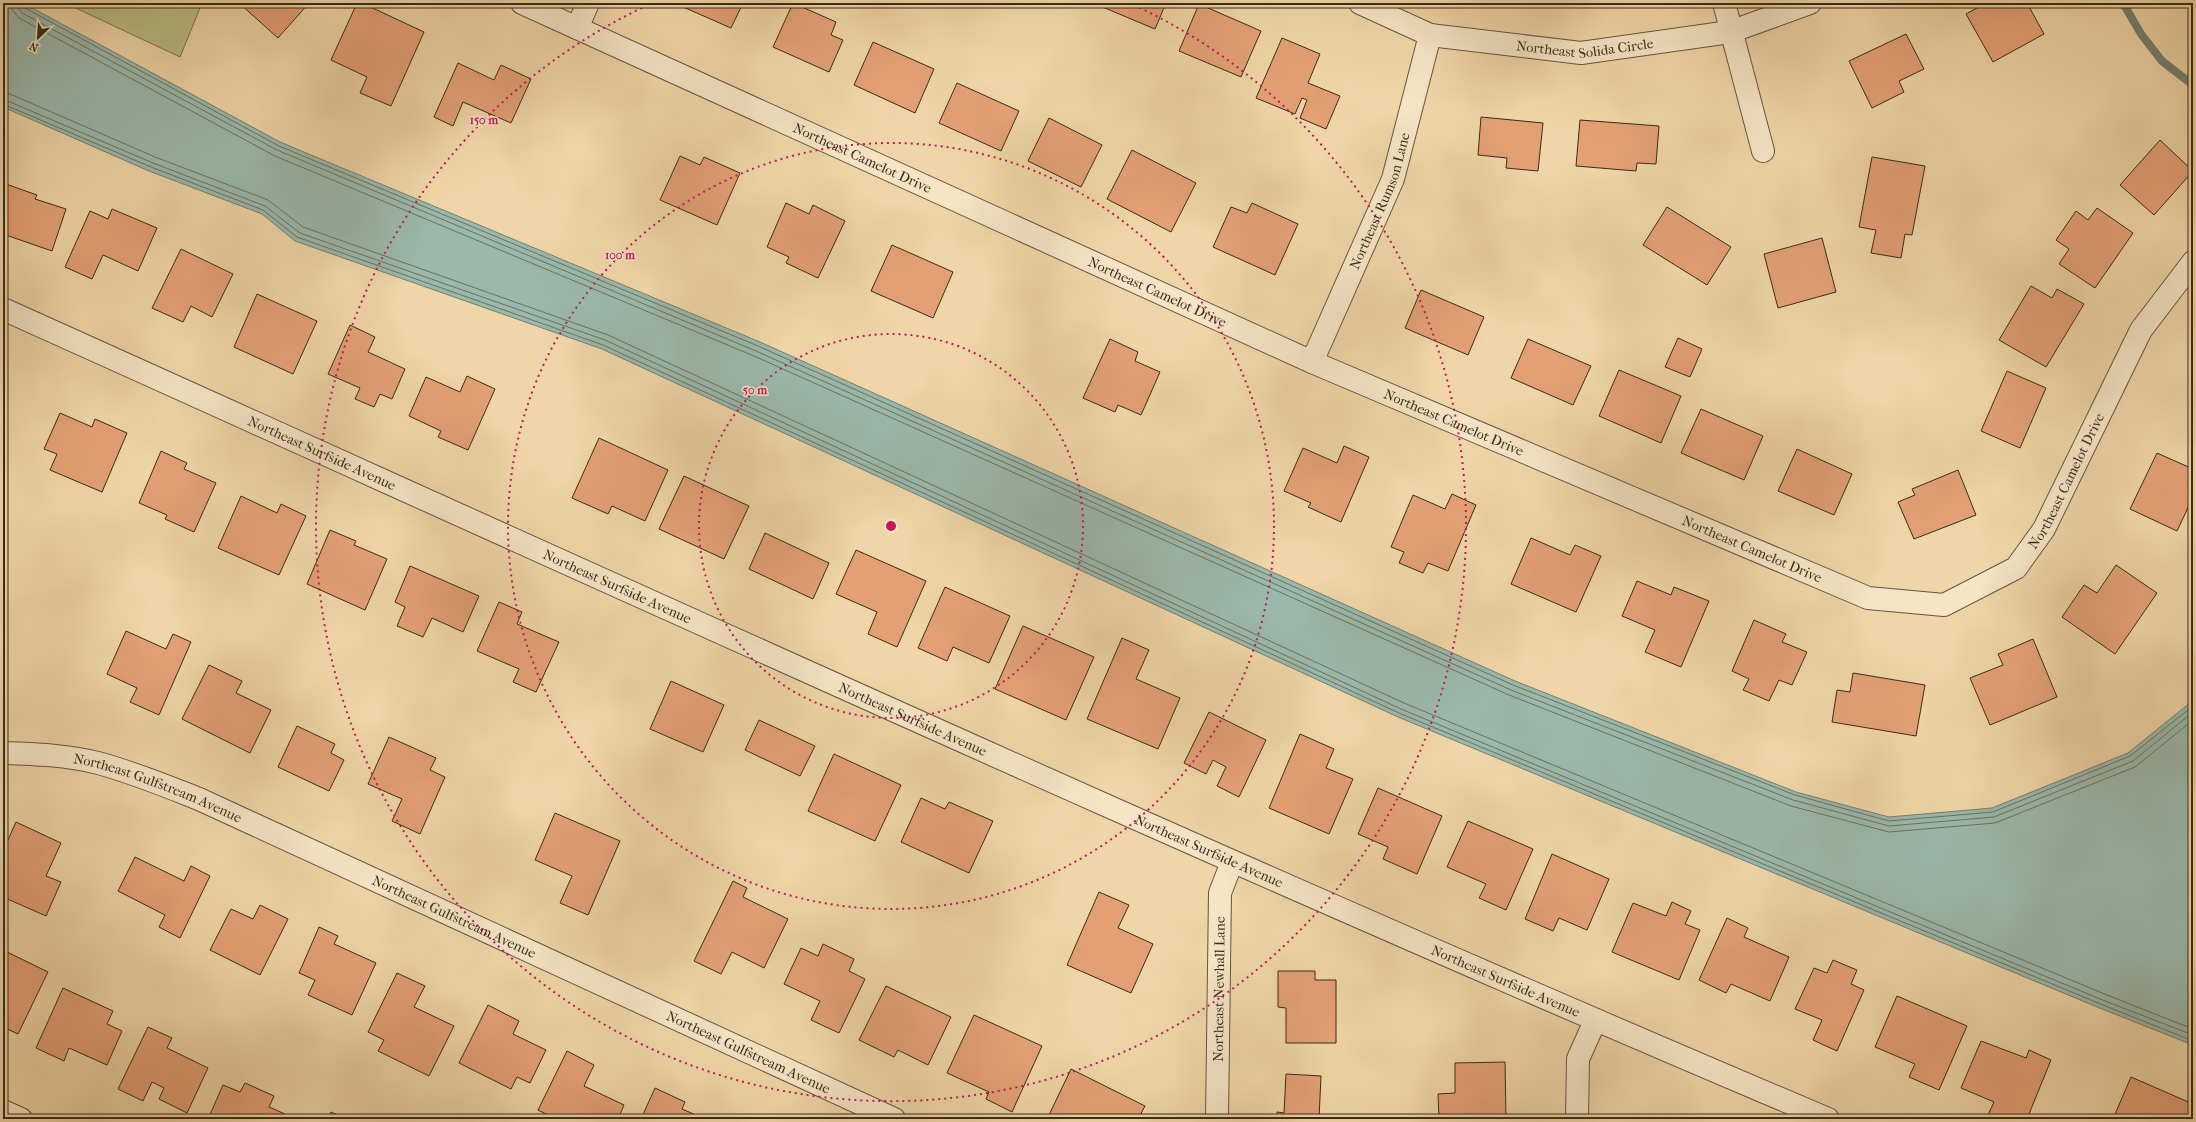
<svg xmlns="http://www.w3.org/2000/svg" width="2196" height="1122" font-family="'IM FELL French Canon',serif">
  <rect width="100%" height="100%" fill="#efd5a7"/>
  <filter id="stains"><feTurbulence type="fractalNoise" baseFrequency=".005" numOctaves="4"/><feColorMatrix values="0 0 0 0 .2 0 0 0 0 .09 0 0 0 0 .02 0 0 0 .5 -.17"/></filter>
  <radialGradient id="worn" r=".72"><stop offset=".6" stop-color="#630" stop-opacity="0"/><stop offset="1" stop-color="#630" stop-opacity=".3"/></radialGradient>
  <path fill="#bbbd85" stroke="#7a744e" d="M 65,3 L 202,3 L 180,57 Z"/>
  <path fill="#9ab8ab" stroke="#748070" d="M 3,3 L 23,3 L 280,142 L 760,342 L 1515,681 L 1796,792 L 1889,817 L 1992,808 L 2128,753 L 2191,702 L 2193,698 L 2193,1045 L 2102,1009 L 1398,717 L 602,349 L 295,241 L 262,214 L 149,171 L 3,107 Z"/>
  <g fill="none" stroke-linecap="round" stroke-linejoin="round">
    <g stroke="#6a7261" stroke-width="1">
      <path d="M 11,3 L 13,11 L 19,18 L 275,156 L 754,356 L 1509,695 L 1791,806 L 1889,832 L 1995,823 L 2135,767 L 2193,720"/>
      <path d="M 17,3 L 19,9 L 22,13 L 277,150 L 756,351 L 1511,690 L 1793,800 L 1889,826 L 1994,817 L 2133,761 L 2193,712"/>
      <path d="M 22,3 L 25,8 L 279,146 L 758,346 L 1513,685 L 1795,795 L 1889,821 L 1993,812 L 2130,756 L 2193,706"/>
      <path d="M 3,93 L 10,94 L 155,157 L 268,200 L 303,227 L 608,335 L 1404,703 L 2107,995 L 2193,1029"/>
      <path d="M 3,99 L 153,163 L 265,206 L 300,233 L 605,340 L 1401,709 L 2105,1001 L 2193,1035"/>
      <path d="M 3,104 L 151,167 L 263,210 L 297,237 L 603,345 L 1399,713 L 2103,1005 L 2193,1041"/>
    </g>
    <path stroke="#748070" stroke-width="8" d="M 2123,3 L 2141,34 L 2162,61 L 2193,85"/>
  </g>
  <g fill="#e3a075" stroke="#3a2b17">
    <path d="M 239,3 L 309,3 L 278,38 Z"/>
    <path d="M 357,3 L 362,3 L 424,32 L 391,106 L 360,93 L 367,77 L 331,60 Z"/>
    <path d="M 674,3 L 743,3 L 731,28 Z"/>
    <path d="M 793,3 L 836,22 L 831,35 L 843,40 L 829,72 L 773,47 Z"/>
    <path d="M 1102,3 L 1166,3 L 1155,29 L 1100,6 Z"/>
    <path d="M 1986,3 L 2027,3 L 2044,34 L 1993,62 L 1966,14 Z"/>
    <path d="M 1199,4 L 1261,31 L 1241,77 L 1179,51 Z"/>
    <path d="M 1906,34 L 1924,69 L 1899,81 L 1904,92 L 1872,108 L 1849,61 Z"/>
    <path d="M 1282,38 L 1320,54 L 1308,83 L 1340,96 L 1326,129 L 1300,118 L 1307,100 L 1302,98 L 1295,114 L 1256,98 Z"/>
    <path d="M 873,42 L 934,69 L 915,113 L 854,85 Z"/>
    <path d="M 458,63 L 494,80 L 501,65 L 531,79 L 511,123 L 463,102 L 453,126 L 434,117 Z"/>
    <path d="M 957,83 L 1019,111 L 1001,151 L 939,123 Z"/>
    <path d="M 1481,117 L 1543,123 L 1538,171 L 1506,168 L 1507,158 L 1478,155 Z"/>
    <path d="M 1049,118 L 1102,145 L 1081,187 L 1028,161 Z"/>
    <path d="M 1580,120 L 1659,126 L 1656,164 L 1637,163 L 1636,171 L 1576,166 Z"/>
    <path d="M 2160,140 L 2193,171 L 2154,215 L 2120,185 Z"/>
    <path d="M 1132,150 L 1196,183 L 1171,232 L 1107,199 Z"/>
    <path d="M 680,156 L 700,165 L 704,157 L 740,173 L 717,225 L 660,200 Z"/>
    <path d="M 1872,157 L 1925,166 L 1912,235 L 1905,234 L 1901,258 L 1871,253 L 1876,230 L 1859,227 Z"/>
    <path d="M 3,183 L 37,195 L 35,199 L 66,209 L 52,251 L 3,234 Z"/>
    <path d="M 786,203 L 809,214 L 813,205 L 845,221 L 818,278 L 786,263 L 789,257 L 767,247 Z"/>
    <path d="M 1252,203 L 1298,224 L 1275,275 L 1213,247 L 1231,207 L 1247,213 Z"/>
    <path d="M 1667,207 L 1731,247 L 1707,285 L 1643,245 Z"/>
    <path d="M 2097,208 L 2133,233 L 2095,288 L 2059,264 L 2069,249 L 2056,240 L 2076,211 L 2088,220 Z"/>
    <path d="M 112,209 L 157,228 L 138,271 L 103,255 L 92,279 L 65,267 L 90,211 L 108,219 Z"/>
    <path d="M 1822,238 L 1836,292 L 1778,308 L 1764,254 Z"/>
    <path d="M 892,245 L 953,272 L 933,318 L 871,291 Z"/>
    <path d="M 181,249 L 233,274 L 212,317 L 191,306 L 183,322 L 152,308 Z"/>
    <path d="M 2031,286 L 2052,298 L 2057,289 L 2084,304 L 2046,367 L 1999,340 Z"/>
    <path d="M 1421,290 L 1484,317 L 1468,355 L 1405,328 Z"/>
    <path d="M 257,294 L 317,321 L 293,374 L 234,347 Z"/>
    <path d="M 350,325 L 375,337 L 368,352 L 405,369 L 392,399 L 380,394 L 374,407 L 355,399 L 360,388 L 328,374 Z"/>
    <path d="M 1678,338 L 1702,349 L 1690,377 L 1665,367 Z"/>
    <path d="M 1110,339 L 1138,352 L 1135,361 L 1160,372 L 1141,415 L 1118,405 L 1115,412 L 1083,398 Z"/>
    <path d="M 1528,339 L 1591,366 L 1573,405 L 1511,378 Z"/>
    <path d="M 1619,370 L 1681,396 L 1661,443 L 1599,416 Z"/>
    <path d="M 2007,371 L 2046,388 L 2020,448 L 1981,431 Z"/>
    <path d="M 467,376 L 495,389 L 468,450 L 438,437 L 441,431 L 409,416 L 426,377 L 460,392 Z"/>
    <path d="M 1701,409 L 1763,436 L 1744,480 L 1681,453 Z"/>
    <path d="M 60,413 L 92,427 L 95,419 L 127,433 L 102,492 L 50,470 L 57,454 L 44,449 Z"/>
    <path d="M 599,438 L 668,470 L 645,521 L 612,506 L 608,514 L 572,498 Z"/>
    <path d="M 1344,446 L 1369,457 L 1341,522 L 1308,507 L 1311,503 L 1284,491 L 1303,448 L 1337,463 Z"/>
    <path d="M 1797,449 L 1852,474 L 1834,515 L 1778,491 Z"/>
    <path d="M 161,451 L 187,463 L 184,469 L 216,483 L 194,532 L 165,519 L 167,515 L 139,503 Z"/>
    <path d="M 2157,453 L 2193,469 L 2188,482 L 2193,485 L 2193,497 L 2177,531 L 2130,509 Z"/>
    <path d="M 1958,470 L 1976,515 L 1914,539 L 1898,502 L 1915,495 L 1912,489 Z"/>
    <path d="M 684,476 L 749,506 L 724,559 L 659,529 Z"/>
    <path d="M 1452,494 L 1476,505 L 1448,571 L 1428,563 L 1423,573 L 1399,563 L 1404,552 L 1391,547 L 1413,495 L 1445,509 Z"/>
    <path d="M 241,496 L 277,513 L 281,504 L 306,516 L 279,575 L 218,548 Z"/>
    <path d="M 330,530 L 356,541 L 354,545 L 387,559 L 365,610 L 307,584 Z"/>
    <path d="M 765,533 L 829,563 L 813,599 L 749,569 Z"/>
    <path d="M 1531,538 L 1570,555 L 1575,545 L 1601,556 L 1576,612 L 1511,584 Z"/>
    <path d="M 856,550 L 926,581 L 897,647 L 868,634 L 877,612 L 836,594 Z"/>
    <path d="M 2116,565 L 2157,593 L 2115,654 L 2062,617 L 2084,585 L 2097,593 Z"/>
    <path d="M 410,566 L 479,596 L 463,632 L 432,618 L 423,637 L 397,626 L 405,607 L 395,602 Z"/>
    <path d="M 1637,581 L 1671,595 L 1674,587 L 1709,601 L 1681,667 L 1645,652 L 1655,630 L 1622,616 Z"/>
    <path d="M 945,587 L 1010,616 L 989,663 L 953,647 L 947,661 L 918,648 Z"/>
    <path d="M 499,602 L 522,612 L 517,624 L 559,642 L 536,692 L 513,682 L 519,669 L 477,651 Z"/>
    <path d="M 1754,620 L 1786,634 L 1782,642 L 1807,652 L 1792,685 L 1779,680 L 1769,701 L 1743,690 L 1749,679 L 1732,671 Z"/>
    <path d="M 1023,626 L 1094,657 L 1066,720 L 995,689 Z"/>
    <path d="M 126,631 L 166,649 L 173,634 L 191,642 L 159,715 L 130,702 L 137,688 L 107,674 Z"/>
    <path d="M 1122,638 L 1149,650 L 1136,679 L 1180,698 L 1158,749 L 1087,719 Z"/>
    <path d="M 2033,639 L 2057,697 L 1990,725 L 1970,678 L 2003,665 L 1998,654 Z"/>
    <path d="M 209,665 L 242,681 L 236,693 L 271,710 L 250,753 L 182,719 Z"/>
    <path d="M 1853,673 L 1925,685 L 1916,736 L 1832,722 L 1837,690 L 1850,692 Z"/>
    <path d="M 671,681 L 724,705 L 703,752 L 650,729 Z"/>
    <path d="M 1209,712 L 1266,740 L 1239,797 L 1217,786 L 1226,767 L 1213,760 L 1206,774 L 1184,763 Z"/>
    <path d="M 759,720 L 815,746 L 800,776 L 745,750 Z"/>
    <path d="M 297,726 L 335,744 L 331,753 L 344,760 L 329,791 L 278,767 Z"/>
    <path d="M 1300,734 L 1334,749 L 1326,768 L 1353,779 L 1329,834 L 1269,808 Z"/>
    <path d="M 389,737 L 436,758 L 430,770 L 445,777 L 420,834 L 392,821 L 402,799 L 368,784 Z"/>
    <path d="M 834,754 L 901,785 L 875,841 L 808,811 Z"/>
    <path d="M 1378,788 L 1442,816 L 1417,874 L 1383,859 L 1388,847 L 1358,834 Z"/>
    <path d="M 921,798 L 945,809 L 949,802 L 993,821 L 969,873 L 901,842 Z"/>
    <path d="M 555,813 L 620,841 L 588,915 L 560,903 L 572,876 L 535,860 Z"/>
    <path d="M 1468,821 L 1533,849 L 1506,910 L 1479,898 L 1486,884 L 1447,867 Z"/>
    <path d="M 16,822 L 61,843 L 46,876 L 61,882 L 46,916 L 3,897 L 3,851 Z"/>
    <path d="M 1552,854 L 1609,879 L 1587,930 L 1559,918 L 1553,931 L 1525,919 Z"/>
    <path d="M 135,857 L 184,881 L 191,866 L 210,876 L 180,938 L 159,927 L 165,915 L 118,891 Z"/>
    <path d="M 733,881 L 747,888 L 743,897 L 788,919 L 764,968 L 732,952 L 721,974 L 694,961 Z"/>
    <path d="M 1099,892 L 1129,905 L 1118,928 L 1153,944 L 1131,993 L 1067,965 Z"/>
    <path d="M 1672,902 L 1691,911 L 1685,924 L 1700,930 L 1679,980 L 1612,952 L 1633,903 L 1666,916 Z"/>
    <path d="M 260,905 L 288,919 L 260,975 L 210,950 L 231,909 L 253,919 Z"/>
    <path d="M 1727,918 L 1748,928 L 1744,937 L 1789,957 L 1770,1001 L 1731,984 L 1726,993 L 1699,980 Z"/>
    <path d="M 319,927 L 338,936 L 334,944 L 376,963 L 352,1015 L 308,995 L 315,980 L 299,973 Z"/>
    <path d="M 823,944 L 854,959 L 849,971 L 865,979 L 839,1033 L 811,1020 L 820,1001 L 784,984 L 801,948 L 818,956 Z"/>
    <path d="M 3,950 L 48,972 L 18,1034 L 3,1027 Z"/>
    <path d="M 1833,960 L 1857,970 L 1851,984 L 1864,990 L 1837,1051 L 1813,1040 L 1822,1020 L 1795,1009 L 1814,968 L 1827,973 Z"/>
    <path d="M 1278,971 L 1315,971 L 1315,980 L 1336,980 L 1336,1043 L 1286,1043 L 1286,1008 L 1278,1007 Z"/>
    <path d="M 397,973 L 425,986 L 414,1007 L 454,1026 L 429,1076 L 378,1051 L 384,1040 L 368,1032 Z"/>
    <path d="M 886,986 L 951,1017 L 928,1065 L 898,1050 L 894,1057 L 859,1040 Z"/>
    <path d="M 63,988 L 113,1011 L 107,1024 L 122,1031 L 107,1065 L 69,1048 L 64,1061 L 36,1048 Z"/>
    <path d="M 1897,996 L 1967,1026 L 1939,1090 L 1909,1077 L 1915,1064 L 1875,1047 Z"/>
    <path d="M 488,1005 L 519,1021 L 513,1034 L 546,1050 L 530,1083 L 517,1077 L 511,1089 L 459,1063 Z"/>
    <path d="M 974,1015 L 1042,1046 L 1012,1112 L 986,1099 L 989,1092 L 947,1073 Z"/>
    <path d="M 148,1027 L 172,1038 L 167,1048 L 208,1068 L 187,1113 L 159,1099 L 164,1088 L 152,1082 L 143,1101 L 118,1089 Z"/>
    <path d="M 1981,1041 L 2026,1058 L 2029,1050 L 2051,1060 L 2027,1119 L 1998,1119 L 1988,1115 L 1994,1102 L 1961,1088 Z"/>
    <path d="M 567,1051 L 594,1065 L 584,1086 L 624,1105 L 618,1119 L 556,1119 L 538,1110 Z"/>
    <path d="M 1505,1062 L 1506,1119 L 1439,1119 L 1438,1094 L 1455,1093 L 1455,1063 Z"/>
    <path d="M 1071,1069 L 1145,1106 L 1138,1119 L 1056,1119 L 1049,1115 Z"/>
    <path d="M 1286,1074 L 1321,1076 L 1319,1119 L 1277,1119 L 1277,1112 L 1284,1113 Z"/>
    <path d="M 2131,1077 L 2193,1104 L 2193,1119 L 2113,1119 Z"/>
    <path d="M 245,1083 L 274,1096 L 269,1107 L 285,1114 L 283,1119 L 208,1119 L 223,1085 L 240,1092 Z"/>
    <path d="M 655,1088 L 685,1102 L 682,1109 L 705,1119 L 641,1119 Z"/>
    <path d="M 331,1112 L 347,1119 L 328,1119 Z"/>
    <path d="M 1666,1114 L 1682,1119 L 1665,1119 Z"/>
  </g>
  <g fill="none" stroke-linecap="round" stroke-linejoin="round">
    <defs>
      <g id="minor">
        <path id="s1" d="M 522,3 L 1312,362 L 1868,598 L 1944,605 L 2016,568 L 2044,529 L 2141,330 L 2193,262"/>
        <path id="s2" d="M 1360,3 L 1430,35 L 1581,53 L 1730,32 L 1810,3"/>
        <path d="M 1724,3 L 1763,151"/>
        <path d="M 577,28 L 588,3"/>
        <path id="s3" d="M 3,309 C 610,582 1215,860 1828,1119"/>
        <path id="s4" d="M 1312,362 L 1393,179 L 1430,35"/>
        <path id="s5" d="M 3,753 C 35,754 67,755 98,763 C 132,772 166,786 199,799 L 894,1119"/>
        <path d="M 3,1111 L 21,1119"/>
        <path id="s6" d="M 1217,1119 L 1220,893 L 1232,862"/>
        <path d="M 1577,1119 L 1578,1059 L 1595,1021"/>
      </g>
    </defs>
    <use href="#minor" stroke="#67563b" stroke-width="24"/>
    <use href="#minor" stroke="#f5e4c6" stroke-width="22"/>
  </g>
  <g fill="none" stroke="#c2185b" stroke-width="2" stroke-dasharray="2 4">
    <circle cx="891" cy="526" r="192"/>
    <circle cx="891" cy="526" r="383"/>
    <path d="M1134 5A575 575 0 1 1 648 5"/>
  </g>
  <g text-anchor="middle" stroke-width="3" stroke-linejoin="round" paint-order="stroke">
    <g font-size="14" fill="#3a2b17" stroke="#f5e4c6">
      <text dy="5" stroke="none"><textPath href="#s2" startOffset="233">Northeast Solida Circle</textPath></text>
      <text dy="5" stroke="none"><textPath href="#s1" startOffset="374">Northeast Camelot Drive</textPath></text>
      <text dy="5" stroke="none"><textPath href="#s4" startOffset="175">Northeast Rumson Lane</textPath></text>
      <text dy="5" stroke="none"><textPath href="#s1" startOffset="698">Northeast Camelot Drive</textPath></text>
      <text dy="5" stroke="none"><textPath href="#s1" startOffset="1022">Northeast Camelot Drive</textPath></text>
      <text dy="5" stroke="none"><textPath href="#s3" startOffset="350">Northeast Surfside Avenue</textPath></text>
      <text dy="5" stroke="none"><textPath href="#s1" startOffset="1730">Northeast Camelot Drive</textPath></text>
      <text dy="5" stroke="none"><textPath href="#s1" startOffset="1346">Northeast Camelot Drive</textPath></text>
      <text dy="5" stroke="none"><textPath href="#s3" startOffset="674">Northeast Surfside Avenue</textPath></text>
      <text dy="5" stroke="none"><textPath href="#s3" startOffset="998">Northeast Surfside Avenue</textPath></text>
      <text dy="5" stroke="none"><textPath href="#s5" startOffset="160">Northeast Gulfstream Avenue</textPath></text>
      <text dy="5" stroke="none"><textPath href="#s3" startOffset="1322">Northeast Surfside Avenue</textPath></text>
      <text dy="5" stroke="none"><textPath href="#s5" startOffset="484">Northeast Gulfstream Avenue</textPath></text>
      <text dy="5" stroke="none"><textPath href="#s3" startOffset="1646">Northeast Surfside Avenue</textPath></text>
      <text dy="5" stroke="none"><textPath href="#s6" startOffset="130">Northeast Newhall Lane</textPath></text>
      <text dy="5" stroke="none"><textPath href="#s5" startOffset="808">Northeast Gulfstream Avenue</textPath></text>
    </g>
  </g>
  <circle cx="891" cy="526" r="6" fill="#c2185b" stroke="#f5e4c6" stroke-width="2"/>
  <g font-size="12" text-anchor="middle" font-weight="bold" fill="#c2185b" stroke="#f5e4c6" stroke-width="3" stroke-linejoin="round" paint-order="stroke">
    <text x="484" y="124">150 m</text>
    <text x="620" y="259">100 m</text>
    <text x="755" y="394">50 m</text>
  </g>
  <rect width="2196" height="1122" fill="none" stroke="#efd5a7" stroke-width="16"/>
  <rect x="4" y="4" width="2188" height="1114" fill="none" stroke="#3a2b17" stroke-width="2"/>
  <rect x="8" y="8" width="2180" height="1106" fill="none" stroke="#3a2b17"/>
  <g transform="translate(38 38) rotate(205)" stroke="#f5e4c6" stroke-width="3" paint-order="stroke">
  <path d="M0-3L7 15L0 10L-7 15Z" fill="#3a2b17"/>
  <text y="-6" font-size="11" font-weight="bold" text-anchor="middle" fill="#3a2b17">N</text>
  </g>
  <rect width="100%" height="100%" filter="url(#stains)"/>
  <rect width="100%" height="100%" fill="url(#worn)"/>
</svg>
